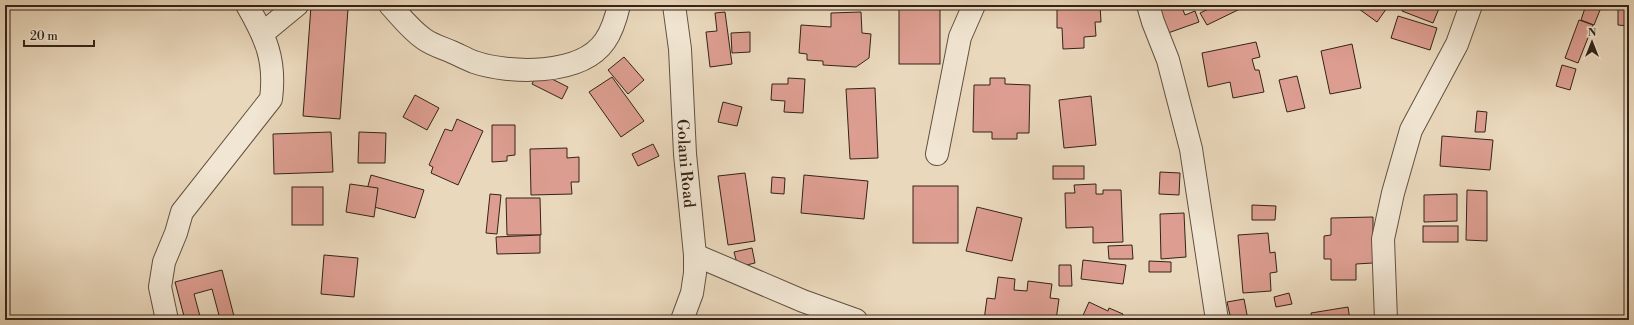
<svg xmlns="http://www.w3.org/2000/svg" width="1634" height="325" font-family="'Libre Bodoni',serif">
  <rect width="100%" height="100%" fill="#ead8bc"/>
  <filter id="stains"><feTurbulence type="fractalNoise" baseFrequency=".005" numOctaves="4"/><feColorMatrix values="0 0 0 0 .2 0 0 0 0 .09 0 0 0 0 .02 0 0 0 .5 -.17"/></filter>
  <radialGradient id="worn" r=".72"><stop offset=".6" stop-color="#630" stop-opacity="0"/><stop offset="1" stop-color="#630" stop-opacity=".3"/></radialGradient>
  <g fill="#dd9e91" stroke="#342318">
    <path d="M 178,5 L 193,5 L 180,10 Z"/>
    <path d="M 1057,5 L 1100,5 L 1101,22 L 1095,22 L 1096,36 L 1084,37 L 1084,48 L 1063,49 L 1062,28 L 1057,28 Z"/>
    <path d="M 1157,5 L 1181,5 L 1185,15 L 1195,11 L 1199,22 L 1168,33 Z"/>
    <path d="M 1217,5 L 1241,5 L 1242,8 L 1207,25 L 1200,13 Z"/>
    <path d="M 1363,5 L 1389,5 L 1377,22 L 1359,9 Z"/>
    <path d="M 1404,5 L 1437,5 L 1440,6 L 1433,23 L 1402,11 Z"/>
    <path d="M 1586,5 L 1602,5 L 1594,25 L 1581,20 Z"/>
    <path d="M 1612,5 L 1629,5 L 1629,26 L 1618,25 L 1618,8 L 1612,7 Z"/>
    <path d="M 311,6 L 348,9 L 340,119 L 303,116 Z"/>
    <rect x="899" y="6" width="41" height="58"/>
    <path d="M 725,12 L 732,64 L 710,67 L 706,32 L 717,31 L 715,13 Z"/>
    <path d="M 861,12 L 862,33 L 871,34 L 869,58 L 856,67 L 823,65 L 823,61 L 807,60 L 807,54 L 799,53 L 801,25 L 831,27 L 831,13 Z"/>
    <path d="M 1398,16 L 1437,28 L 1430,50 L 1391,38 Z"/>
    <path d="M 1579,20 L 1593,25 L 1578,63 L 1565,58 Z"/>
    <path d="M 750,32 L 750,52 L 732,53 L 731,33 Z"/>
    <path d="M 1256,42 L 1260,57 L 1252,59 L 1255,70 L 1259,70 L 1264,92 L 1233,98 L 1230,82 L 1208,87 L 1202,53 Z"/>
    <path d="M 1352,44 L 1361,88 L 1330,94 L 1321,51 Z"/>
    <path d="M 624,57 L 644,80 L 628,94 L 608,70 Z"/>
    <path d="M 1562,65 L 1576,69 L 1570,90 L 1556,86 Z"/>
    <path d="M 538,72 L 568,87 L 562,99 L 532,84 Z"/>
    <path d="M 1297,76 L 1305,108 L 1287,112 L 1279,80 Z"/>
    <path d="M 612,77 L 644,121 L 621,137 L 589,92 Z"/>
    <path d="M 788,78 L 805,79 L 803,113 L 784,112 L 785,101 L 771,100 L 772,84 L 788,84 Z"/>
    <path d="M 990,78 L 1005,78 L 1005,84 L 1030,85 L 1029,133 L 1017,133 L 1017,139 L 992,139 L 992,132 L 973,132 L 974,85 L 990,85 Z"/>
    <path d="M 875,88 L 878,158 L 850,159 L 846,89 Z"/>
    <path d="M 415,95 L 439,108 L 427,130 L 403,117 Z"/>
    <path d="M 1091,96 L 1096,145 L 1064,148 L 1059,100 Z"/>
    <path d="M 723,102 L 742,107 L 737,126 L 718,122 Z"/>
    <path d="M 1477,111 L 1487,112 L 1485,132 L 1475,132 Z"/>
    <path d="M 457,119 L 483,131 L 458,185 L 431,173 L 433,167 L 429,165 L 445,129 L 452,131 Z"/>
    <path d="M 492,125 L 515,125 L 515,155 L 507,156 L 507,161 L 492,162 Z"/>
    <path d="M 331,132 L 333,172 L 274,174 L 273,134 Z"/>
    <path d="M 359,132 L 386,133 L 385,163 L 358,163 Z"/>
    <path d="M 1442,136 L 1493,140 L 1490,170 L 1440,166 Z"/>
    <path d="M 653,144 L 659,156 L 638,166 L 632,154 Z"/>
    <path d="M 567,148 L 567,158 L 579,157 L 579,182 L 571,182 L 572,194 L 531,195 L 530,149 Z"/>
    <rect x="1053" y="166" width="31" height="13"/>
    <path d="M 1160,172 L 1180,173 L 1179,195 L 1159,194 Z"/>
    <path d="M 745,173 L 755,241 L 728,245 L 718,176 Z"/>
    <path d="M 371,175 L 424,190 L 415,218 L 363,204 Z"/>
    <path d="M 804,175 L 868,181 L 864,219 L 801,213 Z"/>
    <path d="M 772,177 L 785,178 L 784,194 L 771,193 Z"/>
    <path d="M 350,184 L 378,188 L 374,217 L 346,212 Z"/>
    <path d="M 1096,184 L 1096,194 L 1103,194 L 1103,190 L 1121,190 L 1123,242 L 1093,243 L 1093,227 L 1066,228 L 1065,193 L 1075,193 L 1074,185 Z"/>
    <rect x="913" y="186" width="45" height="57"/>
    <rect x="292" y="187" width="31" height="38"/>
    <path d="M 1467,190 L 1487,191 L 1487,241 L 1466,240 Z"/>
    <path d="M 490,194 L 501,195 L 497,234 L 486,233 Z"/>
    <path d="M 1457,194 L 1457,221 L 1424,222 L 1424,195 Z"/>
    <path d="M 506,198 L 540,198 L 541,235 L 507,235 Z"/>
    <path d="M 1252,205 L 1276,206 L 1275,220 L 1252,220 Z"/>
    <path d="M 977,207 L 1022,218 L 1012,261 L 966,251 Z"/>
    <path d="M 1184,213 L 1186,257 L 1161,259 L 1160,214 Z"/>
    <path d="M 1373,217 L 1373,263 L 1356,264 L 1356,280 L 1331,280 L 1331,259 L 1324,259 L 1324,236 L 1331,235 L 1331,218 Z"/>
    <rect x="1423" y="226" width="35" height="16"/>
    <path d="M 1268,233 L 1270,253 L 1275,252 L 1277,272 L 1270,273 L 1271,291 L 1243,293 L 1238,235 Z"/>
    <path d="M 540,235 L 540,253 L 497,254 L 496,237 Z"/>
    <path d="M 1132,245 L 1133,259 L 1109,259 L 1108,246 Z"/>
    <path d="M 752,248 L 755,263 L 738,267 L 734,252 Z"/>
    <path d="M 324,255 L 358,258 L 354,297 L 321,294 Z"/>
    <path d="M 1083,260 L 1126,265 L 1123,284 L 1081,279 Z"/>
    <path d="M 1149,261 L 1171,262 L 1171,272 L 1149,272 Z"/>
    <path d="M 1059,265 L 1071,265 L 1072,286 L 1059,286 Z"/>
    <path d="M 222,270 L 235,320 L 218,320 L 220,319 L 212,289 L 194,294 L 201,320 L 185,320 L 175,282 Z"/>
    <path d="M 998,277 L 1015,279 L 1014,290 L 1027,291 L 1028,281 L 1052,284 L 1050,298 L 1059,299 L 1056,320 L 984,320 L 987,298 L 995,299 Z"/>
    <path d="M 1289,293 L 1292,304 L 1276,307 L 1274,297 Z"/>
    <path d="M 1244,299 L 1248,320 L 1231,320 L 1227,302 Z"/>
    <path d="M 1089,302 L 1108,311 L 1109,308 L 1123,314 L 1120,320 L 1081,320 Z"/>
    <path d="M 1348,307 L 1350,320 L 1312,320 L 1311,313 Z"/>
  </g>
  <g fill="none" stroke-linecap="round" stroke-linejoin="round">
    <defs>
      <g id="minor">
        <path d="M 390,5 C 401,17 411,30 424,39 C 432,45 443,48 452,52 C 459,55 466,59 474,62 C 509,74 581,76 605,41 C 612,31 616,18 619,5"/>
        <path id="s1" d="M 674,5 L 680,49 L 685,154 L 695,255 L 695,273 L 692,293 L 682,320"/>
        <path d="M 1148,5 L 1153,22 L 1168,60 L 1191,149 L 1217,320"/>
        <path d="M 263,33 L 297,5"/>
        <path d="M 937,154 L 960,37 L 974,5"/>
        <path d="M 695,255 L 803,301 L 856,320"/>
        <path d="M 167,320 L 160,287 L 164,262 L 176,233 L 182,212 L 271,99 C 276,60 266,38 247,5"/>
        <path d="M 1386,320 L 1383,239 L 1393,193 L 1411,130 L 1457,44 L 1471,5"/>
      </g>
    </defs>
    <use href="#minor" stroke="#625041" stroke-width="24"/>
    <use href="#minor" stroke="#f1e6d3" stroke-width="22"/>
  </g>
  <g text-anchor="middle" stroke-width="4" stroke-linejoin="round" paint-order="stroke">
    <g font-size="16" fill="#342318" stroke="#f1e6d3">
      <text dy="6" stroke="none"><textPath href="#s1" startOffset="159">Golani Road</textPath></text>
    </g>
  </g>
  <rect width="1634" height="325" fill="none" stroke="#ead8bc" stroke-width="20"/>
  <rect x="6" y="6" width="1622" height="313" fill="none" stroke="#342318" stroke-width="2"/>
  <rect x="10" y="10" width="1614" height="305" fill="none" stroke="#342318"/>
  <g transform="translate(1592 42)" stroke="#f1e6d3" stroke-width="3" paint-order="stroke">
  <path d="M0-3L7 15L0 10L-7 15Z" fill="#342318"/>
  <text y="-6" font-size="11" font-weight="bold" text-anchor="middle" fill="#342318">N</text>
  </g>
  <path d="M24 40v6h70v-6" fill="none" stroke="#342318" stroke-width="2"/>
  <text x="30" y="40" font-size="12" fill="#342318" stroke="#f1e6d3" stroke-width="3" paint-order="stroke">20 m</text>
  <rect width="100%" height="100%" filter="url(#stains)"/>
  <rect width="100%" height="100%" fill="url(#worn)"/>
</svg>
